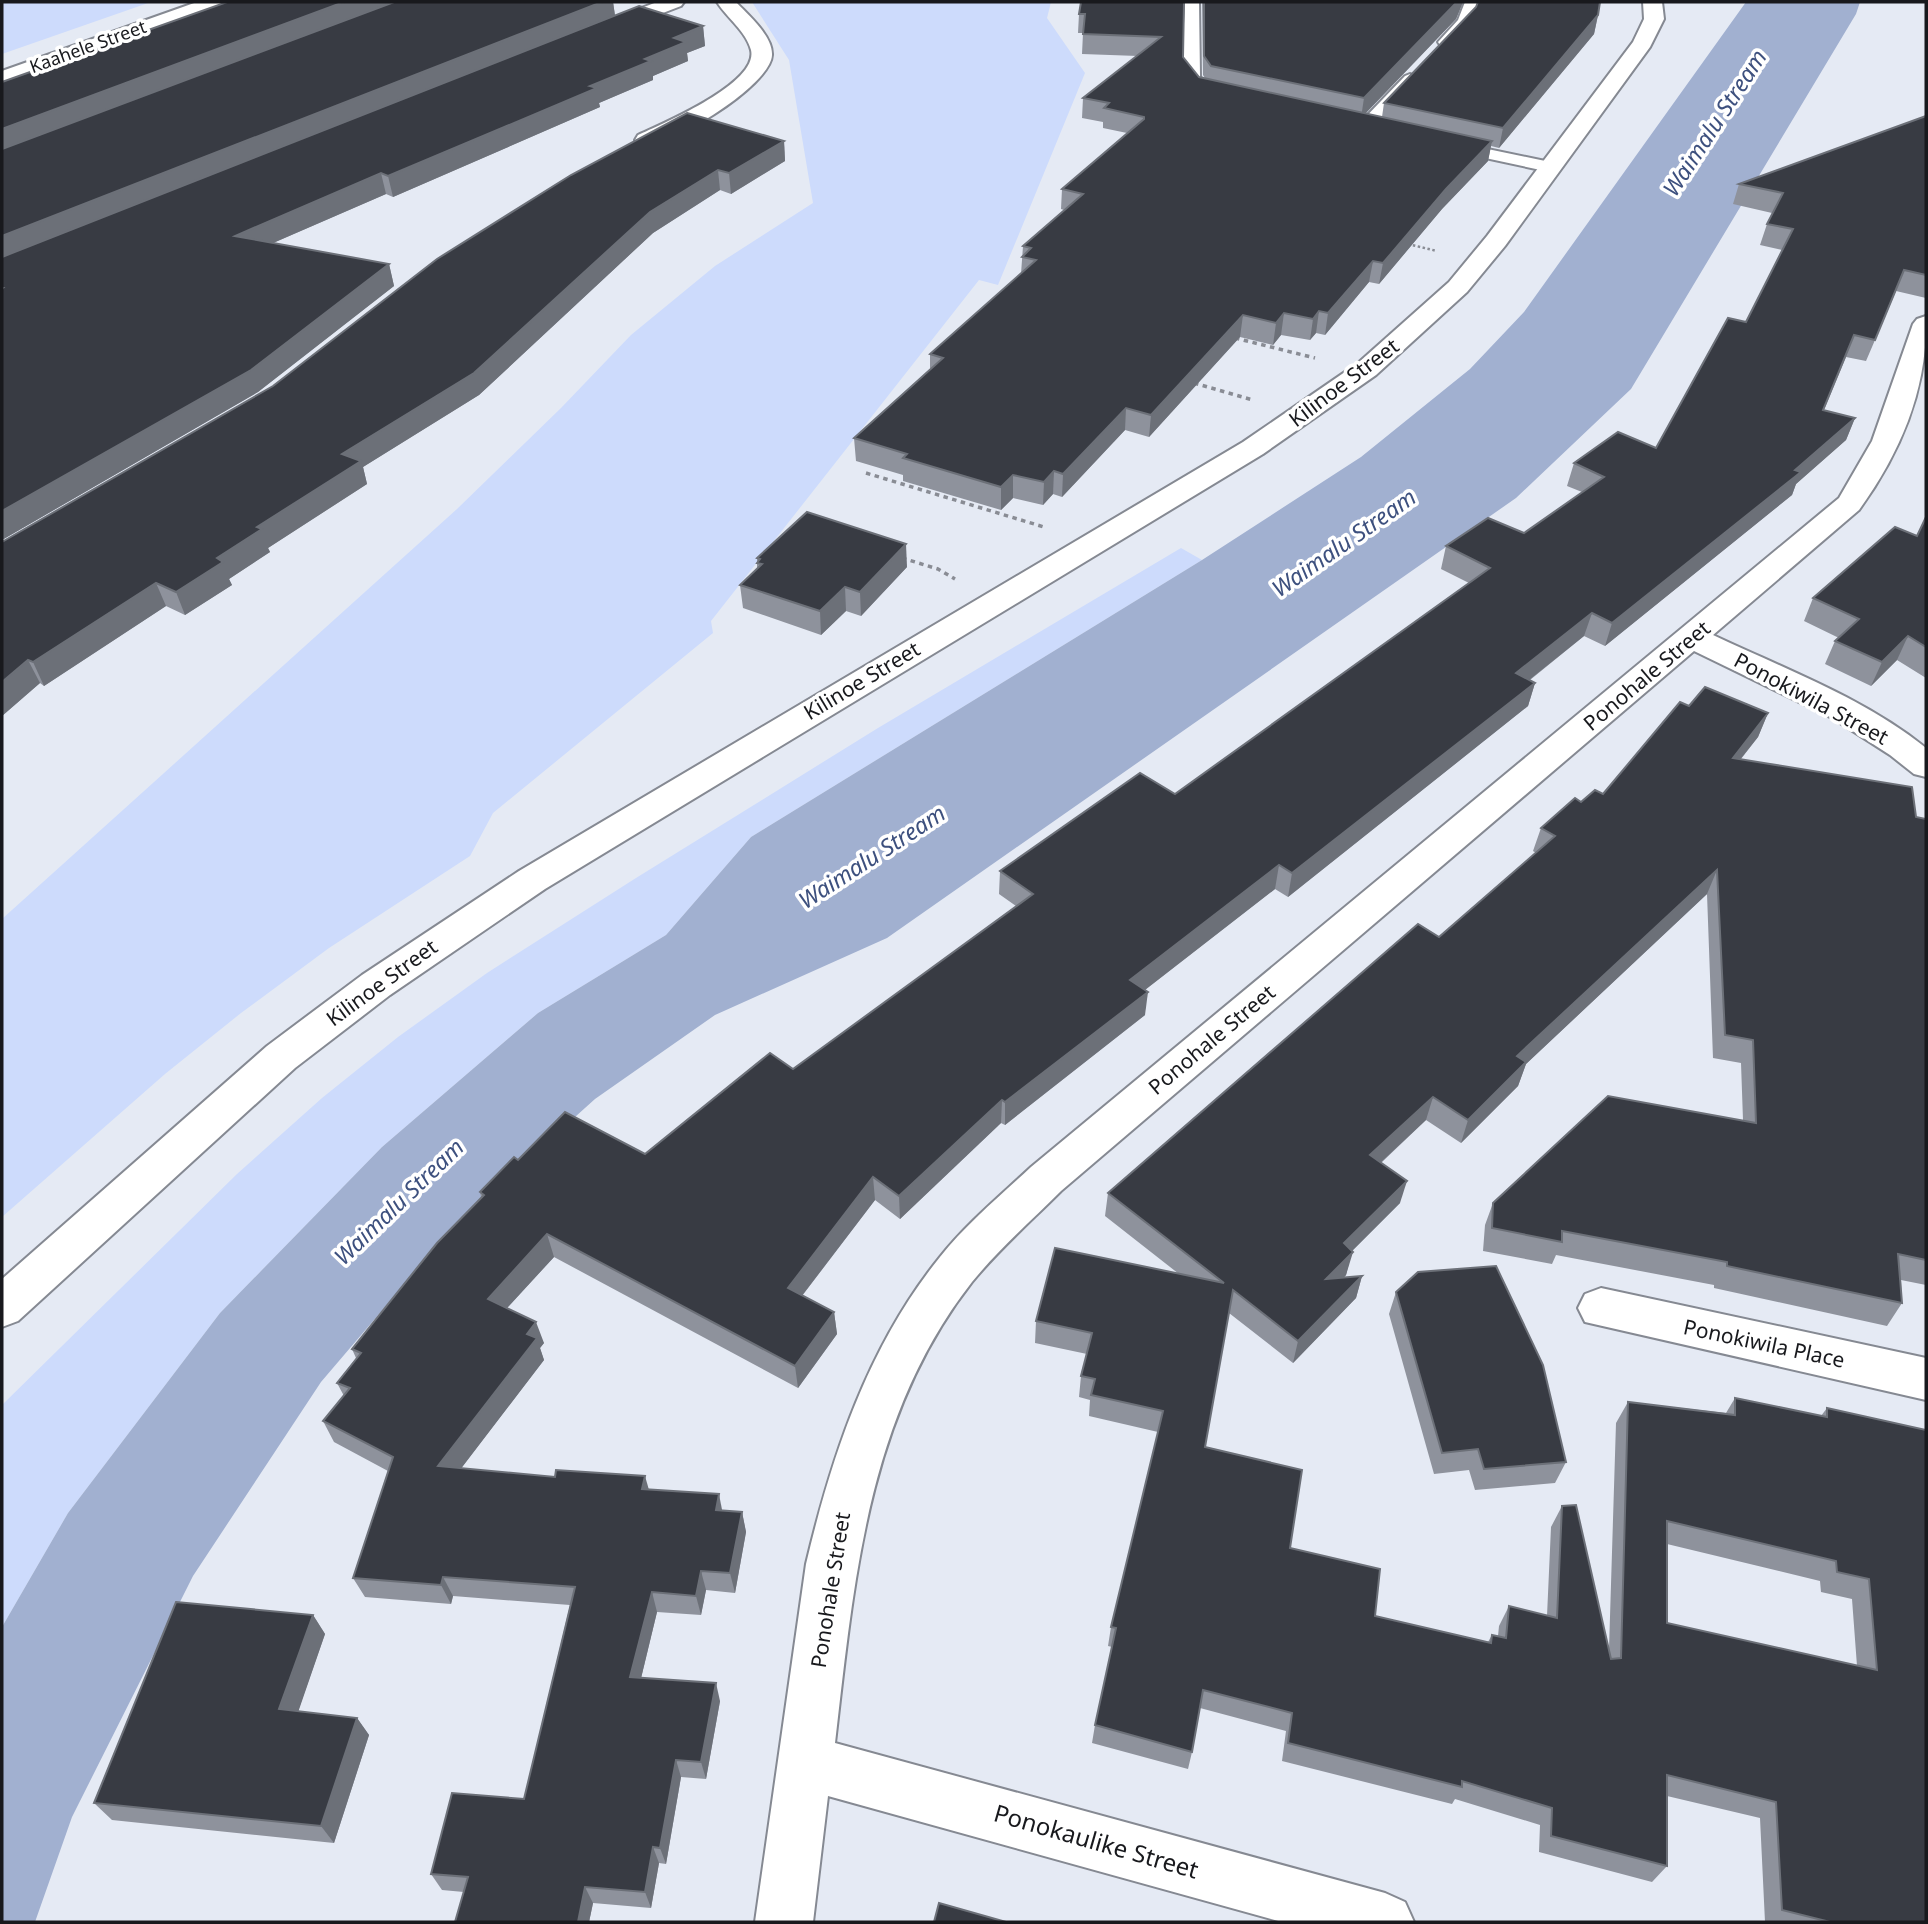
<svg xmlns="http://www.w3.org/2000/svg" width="1928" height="1924" font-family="'Noto Sans',sans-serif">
  <rect width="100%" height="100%" fill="#e5eaf4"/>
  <g fill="#cddbfc">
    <path d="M 2,2 L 151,2 L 2,54 Z"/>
    <path d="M 752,2 L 1051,2 L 1047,18 L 1085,73 L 998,285 L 979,280 L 711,621 L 713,633 L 493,813 L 470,856 L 329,948 L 241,1013 L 165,1074 L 2,1217 L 2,919 L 457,509 L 561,408 L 631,335 L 715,266 L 813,203 L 789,60 Z"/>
    <path d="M 1181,548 L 1202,560 L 751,837 L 666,935 L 538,1013 L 382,1147 L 220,1313 L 68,1513 L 2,1627 L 2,1405 L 237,1174 L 322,1098 L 398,1037 L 487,973 L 636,878 L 878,728 Z"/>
  </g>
  <path fill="#a1b0d0" d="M 1746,2 L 1860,2 L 1856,14 L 1631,389 L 1516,498 L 887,938 L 715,1015 L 595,1099 L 455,1225 L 321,1382 L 193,1576 L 72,1817 L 35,1922 L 2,1922 L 2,1627 L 68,1513 L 220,1313 L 382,1147 L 538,1013 L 666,935 L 751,837 L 1202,560 L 1361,457 L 1470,369 L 1524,312 Z"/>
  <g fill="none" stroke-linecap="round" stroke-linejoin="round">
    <defs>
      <g id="lane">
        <path d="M 1185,2 L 1199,2 L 1200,76 L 1203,84 L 1217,92 L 1217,98 C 1173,109 1185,26 1185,2 Z"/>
        <path d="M 1465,2 L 1479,2 L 1472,21 L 1450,45 L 1440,45 L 1438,42 L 1458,20 Z"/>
        <path d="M 1410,74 L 1418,79 L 1415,82 L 1370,131 L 1358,131 L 1358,125 L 1405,76 Z"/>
        <path d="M 1454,142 L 1550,162 L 1558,167 L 1550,172 L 1448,150 L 1448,144 Z"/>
      </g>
      <g id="street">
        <path d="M 657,2 L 684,2 L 681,6 L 611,33 L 604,35 L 594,29 L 597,25 Z"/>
        <path d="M 717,2 L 736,2 C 748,15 773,36 772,55 C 771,86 665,151 638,145 L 635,140 L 638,135 C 662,124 759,83 751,50 C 746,31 727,18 717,2 Z"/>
        <path d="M 1643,2 L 1662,2 L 1664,19 L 1650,47 L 1505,246 L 1467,292 L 1376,375 L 1263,454 L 545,889 L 390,995 L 295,1068 L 18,1321 L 2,1327 L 2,1279 L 267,1046 L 362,975 L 519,871 L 1243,442 L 1358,363 L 1449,282 L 1487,236 L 1633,42 L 1644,19 Z"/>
        <path d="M 1926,316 C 1928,388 1901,452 1859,510 L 1713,635 C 1785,669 1864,698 1926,748 L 1926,777 L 1914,774 L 1890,755 L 1834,719 L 1694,651 L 1061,1191 C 1031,1221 999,1249 972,1282 C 867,1416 854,1581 835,1743 L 1385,1893 L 1405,1902 L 1414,1922 L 1282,1922 L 828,1796 L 813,1922 L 755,1922 L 806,1564 C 832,1455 868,1346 940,1257 C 966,1224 1000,1196 1031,1167 L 1839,498 L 1872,441 L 1913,324 L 1917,319 Z"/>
        <path d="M 1601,1288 L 1926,1358 L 1926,1400 L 1585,1322 L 1578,1308 L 1585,1294 Z"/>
      </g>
      <path id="secondary" d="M 197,2 L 225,2 L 222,6 L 2,84 L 2,71 Z"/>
    </defs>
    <use href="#lane" stroke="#858992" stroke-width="4"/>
    <use href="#street" stroke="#858992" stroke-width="4"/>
    <use href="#secondary" stroke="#858992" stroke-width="4"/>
    <path stroke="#898c94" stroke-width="2.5" stroke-dasharray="2.5 2.5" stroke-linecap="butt" d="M 1408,244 L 1437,251"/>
    <g stroke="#898c94" stroke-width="3.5" stroke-dasharray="4.5 4.5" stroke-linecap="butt">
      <path d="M 1235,338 L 1315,358"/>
      <path d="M 1194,383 L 1253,400"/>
      <path d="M 866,473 L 1044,527"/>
      <path d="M 902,558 L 938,569 L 955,579"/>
    </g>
    <use href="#lane" fill="#fff" fill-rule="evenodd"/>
    <use href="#street" fill="#fff" fill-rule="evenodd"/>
    <use href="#secondary" fill="#fff" fill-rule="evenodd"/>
  </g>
  <g fill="#8e929c" fill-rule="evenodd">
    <path d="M 613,2 L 615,15 L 703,26 L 705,46 L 687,53 L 688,61 L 653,76 L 653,80 L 599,103 L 600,107 L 393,197 L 386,194 L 273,243 L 389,264 L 394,286 L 258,392 L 2,540 L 2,82 Z"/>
    <path d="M 1184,2 L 1183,57 L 1199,77 L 1205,78 L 1203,75 L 1202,2 L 1200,2 L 1463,2 L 1456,19 L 1366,113 L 1382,117 L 1384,103 L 1598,15 L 1594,34 L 1499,148 L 1491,146 L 1488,161 L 1442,209 L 1379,284 L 1369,282 L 1325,335 L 1316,333 L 1310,340 L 1281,335 L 1273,345 L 1240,337 L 1149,437 L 1125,430 L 1062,497 L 1053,494 L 1043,505 L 1013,498 L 1001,510 L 903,481 L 903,475 L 856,461 L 854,438 L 930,369 L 930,354 L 1021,274 L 1023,246 L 1064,210 L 1061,209 L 1062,189 L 1127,133 L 1103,128 L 1103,122 L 1082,118 L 1083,98 L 1138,56 L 1082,54 L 1083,33 L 1078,33 L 1079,14 Z"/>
    <path d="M 1926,116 L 1926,298 L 1896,291 L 1866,361 L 1846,357 L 1824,410 L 1855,418 L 1846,440 L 1796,484 L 1792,495 L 1605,646 L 1584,636 L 1530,680 L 1535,683 L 1528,706 L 1288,897 L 1275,889 L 1145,990 L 1145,1015 L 1005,1125 L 1001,1123 L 900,1219 L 875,1200 L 802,1296 L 834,1312 L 837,1334 L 798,1388 L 554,1257 L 507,1308 L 544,1343 L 540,1348 L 544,1360 L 461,1468 L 648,1489 L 722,1511 L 742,1512 L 746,1532 L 735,1593 L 706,1590 L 701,1615 L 657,1612 L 641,1678 L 720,1701 L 706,1779 L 681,1777 L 666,1864 L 659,1863 L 651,1908 L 593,1903 L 589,1922 L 455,1922 L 464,1892 L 442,1890 L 431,1874 L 524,1799 L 570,1605 L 453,1596 L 451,1604 L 365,1597 L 353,1578 L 388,1471 L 334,1442 L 323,1421 L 344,1396 L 337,1383 L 356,1358 L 352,1349 L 481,1197 L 480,1192 L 518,1160 L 645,1154 L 793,1069 L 1016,906 L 999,894 L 1000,871 L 1175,794 L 1469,583 L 1441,569 L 1446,546 L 1524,533 L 1582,492 L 1567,486 L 1574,463 L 1656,448 L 1746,322 L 1782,250 L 1760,245 L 1767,224 L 1772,213 L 1733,204 L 1739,184 Z"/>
    <path d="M 784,141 L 785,161 L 731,194 L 720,190 L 653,233 L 479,395 L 363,467 L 367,484 L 268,548 L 270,552 L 229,579 L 232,585 L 185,615 L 166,606 L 44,686 L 40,683 L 2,716 L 2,542 L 273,386 L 437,259 Z"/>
    <path d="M 1926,517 L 1926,678 L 1897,660 L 1871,686 L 1825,664 L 1835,641 L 1839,638 L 1804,621 L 1813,598 L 1917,536 Z"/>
    <path d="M 757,558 L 907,567 L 861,616 L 846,611 L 821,635 L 743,608 L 740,585 L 757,569 Z"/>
    <path d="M 1689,706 L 1768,713 L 1758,737 L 1741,759 L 1916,817 L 1926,819 L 1926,1285 L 1901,1280 L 1902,1303 L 1887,1326 L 1714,1288 L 1714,1285 L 1556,1255 L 1552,1264 L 1483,1251 L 1485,1225 L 1493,1203 L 1743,1120 L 1741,1063 L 1713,1058 L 1707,894 L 1526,1064 L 1518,1086 L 1461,1143 L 1426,1120 L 1381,1163 L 1400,1203 L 1352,1251 L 1346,1275 L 1344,1278 L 1362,1276 L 1356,1298 L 1293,1363 L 1229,1313 L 1205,1447 L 1290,1548 L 1375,1616 L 1488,1642 L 1492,1635 L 1498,1636 L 1499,1626 L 1509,1606 L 1547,1616 L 1551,1527 L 1562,1506 L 1609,1649 L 1616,1423 L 1628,1402 L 1726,1413 L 1735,1398 L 1821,1416 L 1827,1408 L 1926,1430 L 1926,1922 L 1765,1922 L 1760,1818 L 1667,1796 L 1667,1866 L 1652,1882 L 1539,1852 L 1540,1825 L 1455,1799 L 1452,1804 L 1282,1761 L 1286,1731 L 1200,1708 L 1192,1752 L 1188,1769 L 1092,1743 L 1095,1725 L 1112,1647 L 1108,1646 L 1111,1627 L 1158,1432 L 1089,1416 L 1090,1400 L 1079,1397 L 1081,1376 L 1087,1354 L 1035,1343 L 1036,1321 L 1179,1274 L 1105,1216 L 1108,1193 L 1439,937 L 1536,853 L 1533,851 L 1541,828 L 1581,802 L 1603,794 ZM 1667,1544 L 1820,1581 L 1821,1592 L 1852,1599 L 1857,1666 L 1667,1623 Z"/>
    <path d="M 1396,1292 L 1566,1462 L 1555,1483 L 1475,1490 L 1469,1470 L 1434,1474 L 1389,1314 Z"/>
    <path d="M 313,1615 L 325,1634 L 298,1711 L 357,1718 L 369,1735 L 334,1843 L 112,1820 L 94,1803 Z"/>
  </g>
  <g fill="#6c7078">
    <path d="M 344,2 L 397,2 L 2,152 L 2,129 Z"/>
    <path d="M 602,2 L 613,2 L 615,16 L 2,261 L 2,236 Z"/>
    <path d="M 1457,2 L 1463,2 L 1456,19 L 1361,118 L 1364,98 Z"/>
    <path d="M 1598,15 L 1594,34 L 1499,148 L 1503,128 Z"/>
    <path d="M 703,26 L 705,46 L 687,53 L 688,61 L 653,76 L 653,80 L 599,103 L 600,107 L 393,197 L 388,176 L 590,86 L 645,59 L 674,38 Z"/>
    <path d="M 784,141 L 785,161 L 731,194 L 729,173 Z"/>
    <path d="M 1492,141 L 1488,161 L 1442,209 L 1379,284 L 1383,263 L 1446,189 Z"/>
    <path d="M 718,170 L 720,190 L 653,233 L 479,395 L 363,467 L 367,484 L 268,548 L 270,552 L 229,579 L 232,585 L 185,615 L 176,592 L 257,527 L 342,454 L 650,212 Z"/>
    <path d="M 381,173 L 386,194 L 241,257 L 235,236 Z"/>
    <path d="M 1373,261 L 1369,282 L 1325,335 L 1328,313 Z"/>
    <path d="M 389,264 L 394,286 L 258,392 L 2,540 L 2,511 Z"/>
    <path d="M 1319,311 L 1316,333 L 1310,340 L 1313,319 Z"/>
    <path d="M 1284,313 L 1281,335 L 1273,345 L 1276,323 Z"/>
    <path d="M 1243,315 L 1240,337 L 1149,437 L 1151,415 Z"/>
    <path d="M 1126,408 L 1125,430 L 1062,497 L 1063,474 Z"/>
    <path d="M 1855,418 L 1846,440 L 1796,484 L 1792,495 L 1605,646 L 1612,623 L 1795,470 Z"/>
    <path d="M 1054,471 L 1053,494 L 1043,505 L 1044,482 Z"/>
    <path d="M 1013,475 L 1013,498 L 1001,510 L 1001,487 Z"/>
    <path d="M 906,544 L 907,567 L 861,616 L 860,592 Z"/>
    <path d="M 156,583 L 166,606 L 44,686 L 33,662 Z"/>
    <path d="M 845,587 L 846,611 L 821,635 L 820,611 Z"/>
    <path d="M 1592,613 L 1584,636 L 1509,696 L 1516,673 Z"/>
    <path d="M 1908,636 L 1897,660 L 1871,686 L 1882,662 Z"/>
    <path d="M 28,660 L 40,683 L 2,716 L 2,682 Z"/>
    <path d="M 1535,683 L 1528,706 L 1288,897 L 1292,873 Z"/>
    <path d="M 1768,713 L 1758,737 L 1723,781 L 1733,758 Z"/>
    <path d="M 1279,865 L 1275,889 L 1128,1003 L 1130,980 Z"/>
    <path d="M 1717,870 L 1707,894 L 1526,1064 L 1518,1086 L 1461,1143 L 1468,1120 L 1517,1056 Z"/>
    <path d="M 1148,992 L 1145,1015 L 1005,1125 L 1005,1102 Z"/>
    <path d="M 1433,1097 L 1426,1120 L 1364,1178 L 1370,1155 Z"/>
    <path d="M 1002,1100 L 1001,1123 L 900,1219 L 899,1196 Z"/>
    <path d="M 873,1177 L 875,1200 L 791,1310 L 788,1288 Z"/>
    <path d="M 1407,1181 L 1400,1203 L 1337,1266 L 1344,1243 Z"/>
    <path d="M 547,1234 L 554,1257 L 495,1321 L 488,1299 Z"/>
    <path d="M 1353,1252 L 1346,1275 L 1320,1301 L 1326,1279 Z"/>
    <path d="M 1362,1276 L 1356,1298 L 1293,1363 L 1298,1341 Z"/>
    <path d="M 834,1312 L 837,1334 L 798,1388 L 795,1366 Z"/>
    <path d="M 536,1322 L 544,1343 L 540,1348 L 544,1360 L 447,1487 L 438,1466 Z"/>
    <path d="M 645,1476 L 651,1497 L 642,1489 Z"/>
    <path d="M 719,1494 L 723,1515 L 716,1510 Z"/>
    <path d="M 742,1512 L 746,1532 L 735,1593 L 730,1573 Z"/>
    <path d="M 701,1571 L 706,1590 L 701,1615 L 696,1596 Z"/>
    <path d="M 443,1577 L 453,1596 L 451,1604 L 441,1585 Z"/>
    <path d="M 652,1592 L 657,1612 L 637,1695 L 630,1677 Z"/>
    <path d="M 313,1615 L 325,1634 L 293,1727 L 279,1709 Z"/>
    <path d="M 716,1683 L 720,1701 L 706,1779 L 701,1762 Z"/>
    <path d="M 357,1718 L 369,1735 L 334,1843 L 321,1826 Z"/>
    <path d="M 676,1760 L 681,1777 L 666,1864 L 660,1848 Z"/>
    <path d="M 653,1847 L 659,1863 L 651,1908 L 645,1892 Z"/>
    <path d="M 585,1887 L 593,1903 L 589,1922 L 578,1922 Z"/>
  </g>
  <g fill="#383b43" stroke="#6c7078" stroke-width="2" fill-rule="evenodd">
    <path d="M 227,2 L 344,2 L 2,129 L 2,82 Z"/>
    <path d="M 394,2 L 602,2 L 2,236 L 2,149 Z"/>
    <path d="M 1081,2 L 1184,2 L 1183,57 L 1199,77 L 1492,141 L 1446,189 L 1383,263 L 1373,261 L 1328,313 L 1319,311 L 1313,319 L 1284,313 L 1276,323 L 1243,315 L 1151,415 L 1126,408 L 1063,474 L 1054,471 L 1044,482 L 1013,475 L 1001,487 L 903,458 L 907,454 L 854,438 L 943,358 L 930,354 L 1036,260 L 1022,257 L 1031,248 L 1023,246 L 1083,194 L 1062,189 L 1144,119 L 1144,117 L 1104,108 L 1109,103 L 1083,98 L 1161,37 L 1083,34 L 1085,14 L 1079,14 Z"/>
    <path d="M 1204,2 L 1457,2 L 1364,98 L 1211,66 L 1204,56 Z"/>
    <path d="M 1478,2 L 1600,2 L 1598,15 L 1503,128 L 1384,103 L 1476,7 Z"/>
    <path d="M 639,6 L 703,26 L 674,38 L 686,42 L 645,59 L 651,61 L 590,86 L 597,88 L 388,176 L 381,173 L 235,236 L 389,264 L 251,370 L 2,511 L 2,289 L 3,288 L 2,288 L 2,257 Z"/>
    <path d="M 687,113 L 784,141 L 729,173 L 718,170 L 650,212 L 474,373 L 342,454 L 361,461 L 257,527 L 262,529 L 217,558 L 223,562 L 176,592 L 156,583 L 33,662 L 28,660 L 2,682 L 2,542 L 273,386 L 437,259 L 571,175 Z"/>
    <path d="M 1926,116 L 1926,275 L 1904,270 L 1875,340 L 1854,335 L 1823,410 L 1855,418 L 1795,470 L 1801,472 L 1612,623 L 1592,613 L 1516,673 L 1535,683 L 1292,873 L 1279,865 L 1130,980 L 1148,992 L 1005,1102 L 1002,1100 L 899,1196 L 873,1177 L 788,1288 L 834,1312 L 795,1366 L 547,1234 L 488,1299 L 536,1322 L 527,1334 L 537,1338 L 438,1466 L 555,1477 L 556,1470 L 645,1476 L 642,1489 L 719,1494 L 716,1510 L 742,1512 L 730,1573 L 701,1571 L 696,1596 L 652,1592 L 630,1677 L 716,1683 L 701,1762 L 676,1760 L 660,1848 L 653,1847 L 645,1892 L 585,1887 L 578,1922 L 455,1922 L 468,1877 L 431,1874 L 452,1793 L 524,1799 L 575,1587 L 443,1577 L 441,1585 L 353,1578 L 393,1457 L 323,1421 L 350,1388 L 337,1383 L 361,1353 L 352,1349 L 437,1243 L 484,1195 L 480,1192 L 514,1157 L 518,1160 L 565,1112 L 645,1154 L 770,1053 L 793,1069 L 1033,894 L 1000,871 L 1140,773 L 1175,794 L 1490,568 L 1446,546 L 1488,518 L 1524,533 L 1604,477 L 1574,463 L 1618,432 L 1656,448 L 1728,318 L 1746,322 L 1793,229 L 1767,224 L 1783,193 L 1739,184 Z"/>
    <path d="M 807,512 L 906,544 L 860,592 L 845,587 L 820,611 L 740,585 L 762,564 L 757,563 L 760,559 L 757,558 Z"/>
    <path d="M 1926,517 L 1926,647 L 1908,636 L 1882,662 L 1835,641 L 1859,619 L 1813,598 L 1895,527 L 1917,536 Z"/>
    <path d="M 1705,687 L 1768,713 L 1733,758 L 1912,787 L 1916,817 L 1926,819 L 1926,1260 L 1898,1254 L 1902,1303 L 1727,1266 L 1727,1262 L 1562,1231 L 1562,1242 L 1492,1228 L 1493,1203 L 1608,1096 L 1756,1123 L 1753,1040 L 1725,1035 L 1717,870 L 1517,1056 L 1526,1062 L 1468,1120 L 1433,1097 L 1370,1155 L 1407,1181 L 1344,1243 L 1353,1252 L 1326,1279 L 1362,1276 L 1298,1341 L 1233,1290 L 1205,1447 L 1302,1470 L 1290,1548 L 1380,1569 L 1375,1616 L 1491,1643 L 1492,1635 L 1506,1638 L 1509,1606 L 1557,1618 L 1562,1506 L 1576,1505 L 1611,1659 L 1621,1658 L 1628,1402 L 1735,1415 L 1735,1398 L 1827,1417 L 1827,1408 L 1926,1430 L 1926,1922 L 1830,1922 L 1782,1910 L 1776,1802 L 1667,1775 L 1667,1866 L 1551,1836 L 1552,1808 L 1462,1781 L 1462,1787 L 1288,1743 L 1292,1713 L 1203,1690 L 1192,1752 L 1095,1725 L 1116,1628 L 1111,1627 L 1163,1411 L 1091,1395 L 1095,1379 L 1081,1376 L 1092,1333 L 1036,1321 L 1055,1248 L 1224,1283 L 1108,1193 L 1418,924 L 1439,937 L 1555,836 L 1541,828 L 1575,798 L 1581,802 L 1595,790 L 1603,794 L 1680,702 L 1689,706 ZM 1667,1521 L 1836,1561 L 1837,1572 L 1869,1579 L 1877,1670 L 1667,1623 Z"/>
    <path d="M 1496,1266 L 1543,1365 L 1566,1462 L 1484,1469 L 1478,1449 L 1442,1453 L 1396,1292 L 1418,1272 Z"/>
    <path d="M 176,1602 L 313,1615 L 279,1709 L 357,1718 L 321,1826 L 94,1803 Z"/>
    <path d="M 939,1903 L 1006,1922 L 934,1922 Z"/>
  </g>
  <g text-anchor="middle" stroke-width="7" stroke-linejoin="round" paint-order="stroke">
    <g font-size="18" fill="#18191d" stroke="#fff">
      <text transform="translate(88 47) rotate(-20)" y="6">Kaahele Street</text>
    </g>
    <g font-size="21" fill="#18191d" stroke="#fff">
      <text transform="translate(1344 383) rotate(-37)" y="7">Kilinoe Street</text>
      <text transform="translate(1647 676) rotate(-40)" y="7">Ponohale Street</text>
      <text transform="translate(862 681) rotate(-31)" y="7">Kilinoe Street</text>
      <text transform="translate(1811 699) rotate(28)" y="7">Ponokiwila Street</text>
      <text transform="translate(382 983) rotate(-36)" y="7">Kilinoe Street</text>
      <text transform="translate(1212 1040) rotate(-40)" y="7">Ponohale Street</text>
      <text transform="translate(1764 1344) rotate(12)" y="7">Ponokiwila Place</text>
      <text transform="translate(831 1590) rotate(-81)" y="7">Ponohale Street</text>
    </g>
    <g font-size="23" font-style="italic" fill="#3d507e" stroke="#fff">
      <text transform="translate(1715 123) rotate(-57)" y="8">Waimalu Stream</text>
      <text transform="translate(1344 543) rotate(-35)" y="8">Waimalu Stream</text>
      <text transform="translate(872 857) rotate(-33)" y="8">Waimalu Stream</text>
      <text transform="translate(399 1202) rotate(-44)" y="8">Waimalu Stream</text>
    </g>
    <g font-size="24" fill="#18191d" stroke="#fff">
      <text transform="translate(1096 1842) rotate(16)" y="8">Ponokaulike Street</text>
    </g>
  </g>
  <rect width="1928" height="1924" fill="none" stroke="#18191d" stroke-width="7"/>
</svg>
